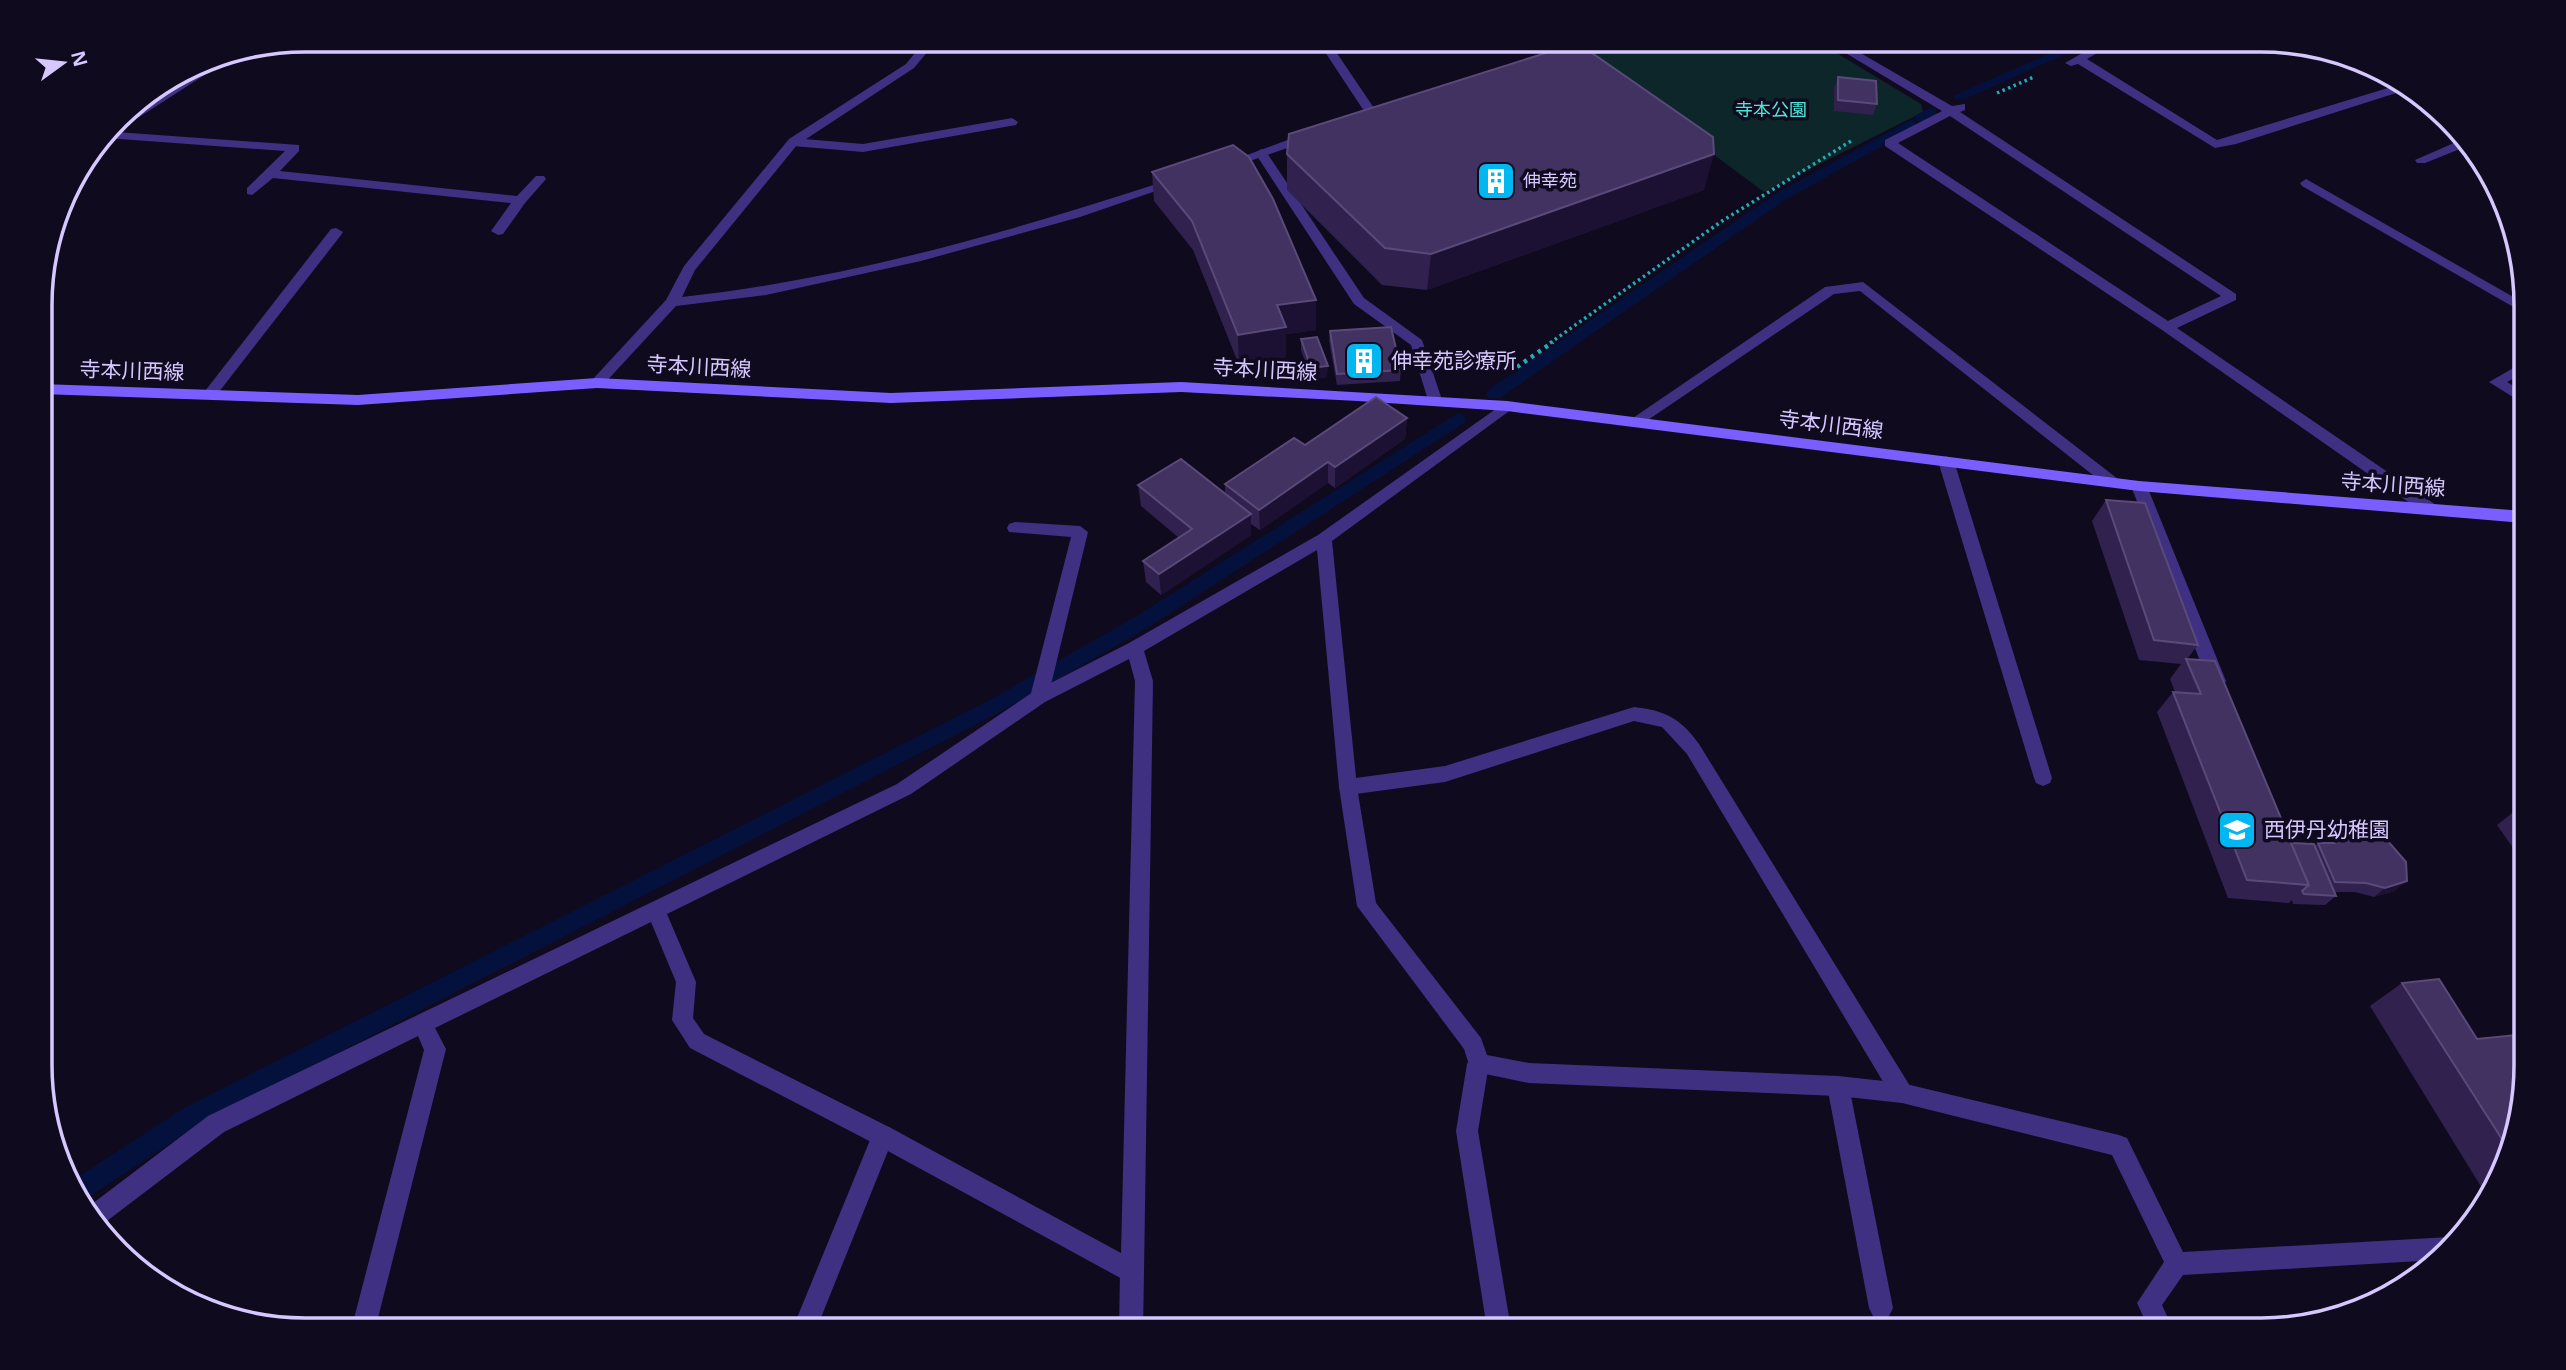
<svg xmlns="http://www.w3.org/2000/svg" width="2566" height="1370" font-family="'Noto Sans','Noto Sans JP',sans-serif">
  <rect width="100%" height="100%" fill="#100a1e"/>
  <path fill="#0c2629" d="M 1634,40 L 1815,40 L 1921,104 L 1923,112 L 1764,192 L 1635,96 L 1573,59 Z"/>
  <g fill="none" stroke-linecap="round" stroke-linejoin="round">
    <g fill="#04113d" fill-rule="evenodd">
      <path d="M 2080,40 L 2097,40 L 1965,99 L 1955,99 L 1953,96 Z"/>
      <path d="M 1931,108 L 1936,109 L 1936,115 L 1926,121 L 1916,121 L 1916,115 Z"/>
      <path d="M 1911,120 L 1916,121 L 1916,127 L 1785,200 L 1500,398 L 1488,398 L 1486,394 L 1488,390 L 1775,194 Z"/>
      <path d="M 1458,413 L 1464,415 L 1466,419 L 1464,423 L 1149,627 L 1004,710 L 200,1124 L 81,1202 L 73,1180 L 184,1108 L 990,700 L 1135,617 Z"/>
    </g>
    <g stroke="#22acb9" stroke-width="3.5" stroke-dasharray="2.5 3.5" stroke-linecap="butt">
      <path d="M 1997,93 L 2034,77"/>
      <path d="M 1550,343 L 1722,221 L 1851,141"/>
    </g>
    <path stroke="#22acb9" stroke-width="4.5" stroke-dasharray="3.5 5" stroke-linecap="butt" d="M 1517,367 L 1553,342"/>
    <g fill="#3f3082" fill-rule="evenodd">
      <path d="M 1012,118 L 1018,122 L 1016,125 L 863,152 L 793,146 L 787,142 L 793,138 L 863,144 Z"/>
      <path d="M 1261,149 L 1265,150 L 1364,298 L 1422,340 L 1442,400 L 1440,403 L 1435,405 L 1428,400 L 1411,345 L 1354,304 L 1255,153 Z"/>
      <path d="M 2139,481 L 2147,486 L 2226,681 L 2223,686 L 2211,686 L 2208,681 L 2131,486 Z"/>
      <path d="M 1015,522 L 1080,526 L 1088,532 L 1048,697 L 1045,702 L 1033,702 L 1030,697 L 1071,537 L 1009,532 L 1007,528 L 1009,524 Z"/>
      <path d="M 1634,707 C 1665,710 1681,719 1699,744 L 1910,1086 L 1913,1093 L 1910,1100 L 1902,1103 L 1894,1100 L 1687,754 L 1662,727 L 1634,721 L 1445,782 L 1348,795 L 1341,792 L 1339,787 L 1341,782 L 1348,779 L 1445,766 Z"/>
      <path d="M 1478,1054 L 1485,1057 L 1489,1064 L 1478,1131 L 1511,1329 L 1487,1329 L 1456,1131 L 1467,1064 L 1471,1057 Z"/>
      <path d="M 1838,1076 L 1846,1079 L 1849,1086 L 1893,1308 L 1889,1316 L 1881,1320 L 1873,1316 L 1869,1308 L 1827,1086 L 1830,1079 Z"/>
      <path d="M 883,1125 L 891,1128 L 894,1136 L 816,1330 L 792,1330 L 875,1128 Z"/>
      <path d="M 1132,1260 L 1140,1264 L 1144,1272 L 1143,1330 L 1119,1330 L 1120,1272 L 1124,1264 Z"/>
    </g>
    <g fill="#3f3082" fill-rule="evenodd">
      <path d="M 921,40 L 978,40 L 960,45 L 934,44 L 914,68 L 797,145 L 695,270 L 682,297 C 849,279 1012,231 1172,179 L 1176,178 L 1182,182 L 1080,217 L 921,261 L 766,295 L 676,306 L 602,386 L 592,386 L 590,383 L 592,380 L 666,300 L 684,266 L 789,139 L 906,64 L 923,43 Z"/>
      <path d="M 1317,40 L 1328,40 L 1378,114 L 1376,117 L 1368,117 Z"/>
      <path d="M 1586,40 L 1603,40 L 1558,56 L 1548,54 Z"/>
      <path d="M 1824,40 L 1838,40 L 1952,106 L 1965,104 L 1965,110 L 1960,112 L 2236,294 L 2236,300 L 2177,328 L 2436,505 L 2438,509 L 2436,513 L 2424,513 L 2162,330 L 1885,146 L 1885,140 L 1942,111 ZM 1950,116 L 2221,296 L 2168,321 L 1898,143 Z"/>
      <path d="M 2105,40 L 2119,40 L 2087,59 L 2217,140 L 2401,84 L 2409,89 L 2236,144 L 2215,148 L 2078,64 L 2071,66 L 2065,63 Z"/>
      <path d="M 232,55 L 231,58 L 116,132 L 299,145 L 299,151 L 280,171 L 517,196 L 536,176 L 544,176 L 546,179 L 525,203 L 503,234 L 498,235 L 491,231 L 511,203 L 273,178 L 252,195 L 247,194 L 247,188 L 285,151 L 106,138 L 121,119 L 216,58 Z"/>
      <path d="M 1309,132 L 1315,136 L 1313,139 L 1230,168 L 1222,168 L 1220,165 Z"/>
      <path d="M 2463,139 L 2470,145 L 2425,163 L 2417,163 L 2415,160 Z"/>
      <path d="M 2306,179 L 2524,303 L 2524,313 L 2302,186 L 2300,183 Z"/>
      <path d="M 336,228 L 343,232 L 341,235 L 215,397 L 205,397 L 203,394 L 205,391 L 331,229 Z"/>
      <path d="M 1863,282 L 2118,479 L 2121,483 L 2118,487 L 2108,487 L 1860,291 L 1834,294 L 1639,426 L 1629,426 L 1627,422 L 1825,287 Z"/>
      <path d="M 2524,362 L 2524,373 L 2507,382 L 2524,392 L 2524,404 L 2489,382 Z"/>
      <path d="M 1507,401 L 1514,406 L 1512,409 L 1332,541 L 1357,787 L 1376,903 L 1481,1038 L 1487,1055 L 1529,1063 L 1838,1076 L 1902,1083 L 2119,1135 L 2127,1138 L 2183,1252 L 2450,1237 L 2458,1241 L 2436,1260 L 2183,1275 L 2162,1305 L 2173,1329 L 2149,1329 L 2137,1303 L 2164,1262 L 2112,1155 L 1902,1103 L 1838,1096 L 1529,1083 L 1471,1071 L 1464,1049 L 1357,906 L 1339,787 L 1317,550 L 1144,651 L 1153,681 L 1144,1272 L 1140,1280 L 1132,1284 L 1124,1280 L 875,1144 L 690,1048 L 672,1020 L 676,982 L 651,922 L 435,1028 L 446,1049 L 375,1330 L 351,1330 L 424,1050 L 418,1036 L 224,1132 L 99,1227 L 85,1212 L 84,1210 L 208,1116 L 897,784 L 1033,692 L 1129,643 L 1318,535 ZM 1129,659 L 1135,681 L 1121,1253 L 891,1128 L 704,1034 L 693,1018 L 696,982 L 667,914 L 911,794 L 1045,702 Z"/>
      <path d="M 1946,456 L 1954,461 L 2052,778 L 2050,783 L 2043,786 L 2036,783 L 2034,778 L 1938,461 Z"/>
    </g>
    <path fill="#7a5eff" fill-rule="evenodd" d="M 597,378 L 891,393 L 1181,382 L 1507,401 L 2139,481 L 2524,511 L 2524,523 L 2139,491 L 1507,411 L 1358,401 L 1181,392 L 891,403 L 597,388 L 358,405 L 41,394 L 41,384 L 358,395 Z"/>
  </g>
  <g fill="#30214e">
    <path d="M 1838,77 L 1877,104 L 1873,115 L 1834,111 L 1834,88 Z"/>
    <path d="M 1287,154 L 1704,190 L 1427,290 L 1382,285 L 1287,190 Z"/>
    <path d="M 1152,172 L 1316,300 L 1316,330 L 1286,334 L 1286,357 L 1239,365 L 1193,250 L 1154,201 Z"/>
    <path d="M 1330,331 L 1401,370 L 1400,381 L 1337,385 L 1329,341 Z"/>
    <path d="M 1301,339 L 1327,377 L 1311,379 L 1301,350 Z"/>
    <path d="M 1407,418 L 1405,439 L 1335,488 L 1328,483 L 1260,530 L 1251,524 L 1251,535 L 1161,595 L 1146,582 L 1143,561 L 1179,538 L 1141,506 L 1138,485 L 1225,494 L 1225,484 L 1305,445 Z"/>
    <path d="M 2106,500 L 2198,645 L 2187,659 L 2291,843 L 2314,846 L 2318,843 L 2333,843 L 2345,832 L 2395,891 L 2374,897 L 2355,892 L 2334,892 L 2336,896 L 2325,905 L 2293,904 L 2292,900 L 2289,903 L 2228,898 L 2157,712 L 2173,692 L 2175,692 L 2170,679 L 2181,664 L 2139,660 L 2092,521 Z"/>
    <path d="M 2525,803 L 2525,865 L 2497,825 Z"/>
    <path d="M 2402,983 L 2477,1039 L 2526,1065 L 2498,1182 L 2488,1198 L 2370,1006 Z"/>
  </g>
  <g fill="#1c1033">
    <path d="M 1714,154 L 1704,190 L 1427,290 L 1431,254 Z"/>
    <path d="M 1316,300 L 1316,330 L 1286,334 L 1286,357 L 1239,365 L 1238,335 L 1277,305 Z"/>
    <path d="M 1328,366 L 1327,377 L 1311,379 L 1311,368 Z"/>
    <path d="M 1407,418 L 1405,439 L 1335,488 L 1335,467 Z"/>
    <path d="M 1328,462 L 1328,483 L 1260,530 L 1259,510 Z"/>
    <path d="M 1251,514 L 1251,535 L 1161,595 L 1159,574 Z"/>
    <path d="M 2407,881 L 2395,891 L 2374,897 L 2385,888 Z"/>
  </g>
  <g fill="#423261" stroke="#594a7a" stroke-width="2">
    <path d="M 1568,46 L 1589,51 L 1713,137 L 1714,154 L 1431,254 L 1385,248 L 1287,154 L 1289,134 Z"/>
    <path d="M 1838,77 L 1876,81 L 1877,104 L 1838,100 Z"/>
    <path d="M 1233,145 L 1249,157 L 1273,199 L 1316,300 L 1277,305 L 1286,327 L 1238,335 L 1192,221 L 1152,172 Z"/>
    <path d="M 1391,327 L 1401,370 L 1337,374 L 1330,331 Z"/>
    <path d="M 1317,337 L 1328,366 L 1311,368 L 1301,339 Z"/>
    <path d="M 1376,397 L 1407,418 L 1335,467 L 1328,462 L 1259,510 L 1225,484 L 1294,438 L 1305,445 Z"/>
    <path d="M 1181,459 L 1251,514 L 1159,574 L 1143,561 L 1192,529 L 1138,485 Z"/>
    <path d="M 2106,500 L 2145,503 L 2198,645 L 2154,640 Z"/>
    <path d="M 2186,659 L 2215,661 L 2309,885 L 2247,880 L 2173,692 L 2201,694 Z"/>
    <path d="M 2363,831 L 2387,840 L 2406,862 L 2407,881 L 2385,888 L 2366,883 L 2335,882 L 2318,843 L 2335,843 L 2345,832 Z"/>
    <path d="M 2291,843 L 2314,844 L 2336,896 L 2304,894 L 2302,891 L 2309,885 Z"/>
    <path d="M 2439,979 L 2477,1039 L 2526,1034 L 2526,1065 L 2507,1147 L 2402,983 Z"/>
  </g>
  <defs>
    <symbol id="building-square" viewBox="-11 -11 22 22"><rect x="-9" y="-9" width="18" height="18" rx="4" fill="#00b7f2" stroke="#100a1e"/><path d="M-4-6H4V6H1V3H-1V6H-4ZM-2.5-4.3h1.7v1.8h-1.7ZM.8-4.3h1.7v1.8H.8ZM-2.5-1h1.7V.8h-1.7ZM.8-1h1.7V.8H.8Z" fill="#fff"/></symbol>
    <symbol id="school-square" viewBox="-11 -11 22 22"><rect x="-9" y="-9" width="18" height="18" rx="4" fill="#00b7f2" stroke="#100a1e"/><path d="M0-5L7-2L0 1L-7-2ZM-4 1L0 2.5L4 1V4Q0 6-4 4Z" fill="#fff"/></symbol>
  </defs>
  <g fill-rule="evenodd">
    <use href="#building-square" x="1474" y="159" width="44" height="44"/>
    <use href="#building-square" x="1342" y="339" width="44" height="44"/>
    <use href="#school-square" x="2215" y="808" width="44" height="44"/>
  </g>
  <g text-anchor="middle" stroke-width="7" stroke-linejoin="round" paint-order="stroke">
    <g font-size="18" fill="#49e9d9" stroke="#100a1e">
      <text x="1771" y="116">寺本公園</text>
    </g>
    <g font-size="18" fill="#d6c7ff" stroke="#100a1e" text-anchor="start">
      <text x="1523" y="187">伸幸苑</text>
    </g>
    <g font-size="21" fill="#d6c7ff" stroke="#100a1e" text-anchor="start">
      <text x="1391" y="368">伸幸苑診療所</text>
      <text x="2264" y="837">西伊丹幼稚園</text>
    </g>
    <g font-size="21" fill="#d6c7ff" stroke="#100a1e">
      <text transform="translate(699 367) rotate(3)" y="7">寺本川西線</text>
      <text transform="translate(1265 370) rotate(3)" y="7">寺本川西線</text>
      <text transform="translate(132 371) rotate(2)" y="7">寺本川西線</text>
      <text transform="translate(1831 425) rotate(7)" y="7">寺本川西線</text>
      <text transform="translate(2393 485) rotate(4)" y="7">寺本川西線</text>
    </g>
  </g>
  <path d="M0 0H2566V1370H0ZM305 52H2261A253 253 0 0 1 2514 305V1065A253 253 0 0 1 2261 1318H305A253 253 0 0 1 52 1065V305A253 253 0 0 1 305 52Z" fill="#100a1e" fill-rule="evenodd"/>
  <path fill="none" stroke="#d6c7ff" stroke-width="3.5" d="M305 52H2261A253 253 0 0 1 2514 305V1065A253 253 0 0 1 2261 1318H305A253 253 0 0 1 52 1065V305A253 253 0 0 1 305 52Z"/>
  <g transform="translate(63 63) rotate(75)" stroke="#100a1e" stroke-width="5" paint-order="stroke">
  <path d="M0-5L12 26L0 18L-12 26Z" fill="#d6c7ff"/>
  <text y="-10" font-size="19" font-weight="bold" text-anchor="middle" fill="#d6c7ff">N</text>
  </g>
</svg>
